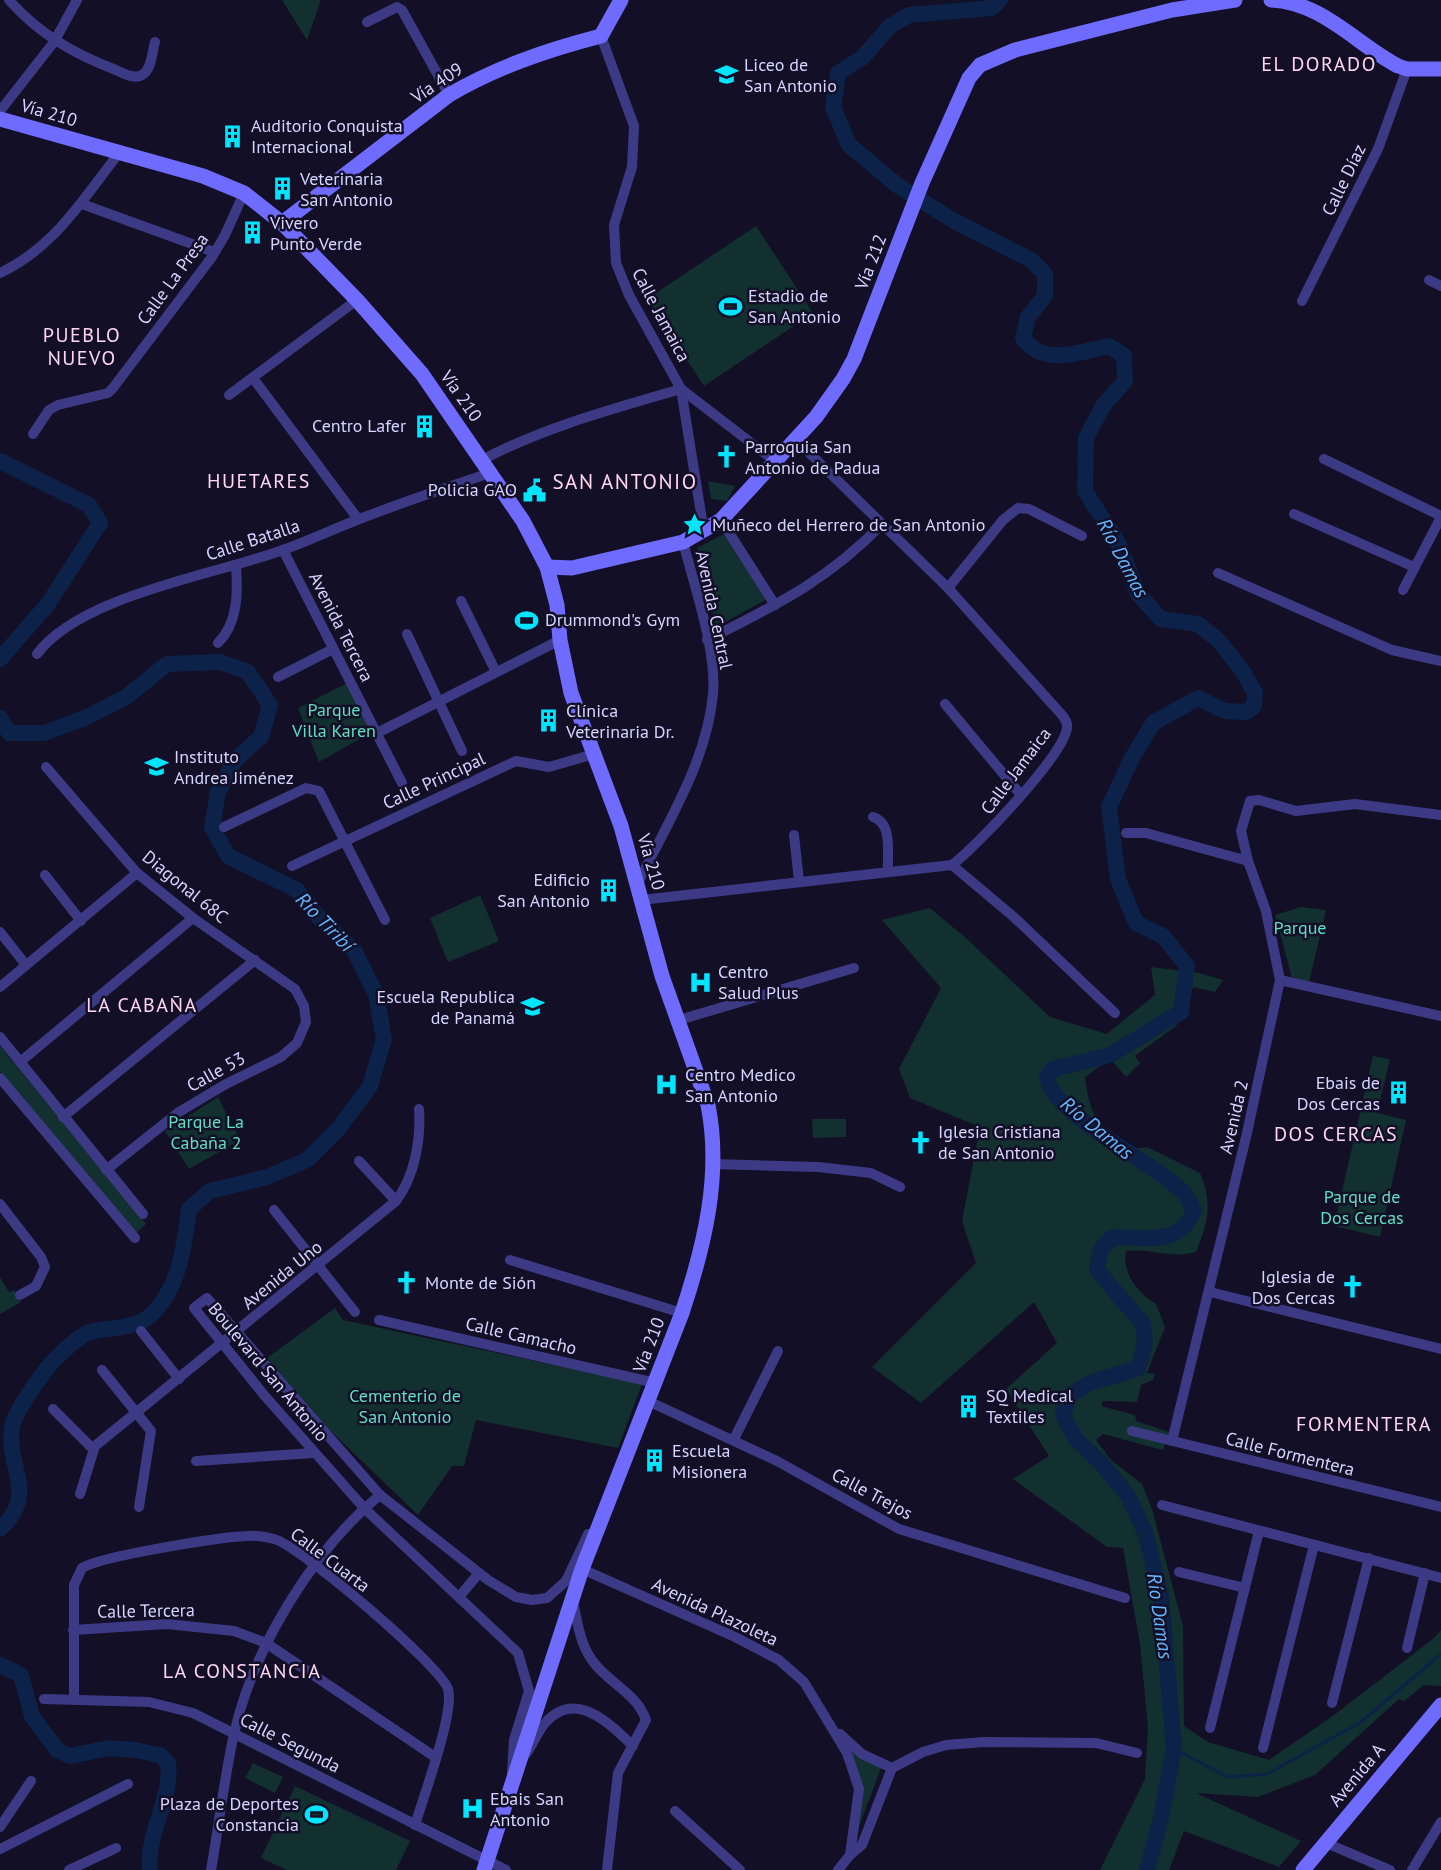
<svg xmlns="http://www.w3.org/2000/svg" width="1441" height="1870" font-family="'PT Sans',sans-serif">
  <rect width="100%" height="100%" fill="#130f26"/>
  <g fill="#12302f">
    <path d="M 282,0 L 321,0 L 307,40 Z"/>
    <path d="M 756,226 L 813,313 L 704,386 L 647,299 Z"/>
    <path d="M 708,481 L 735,486 L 727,501 L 711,499 Z"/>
    <path d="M 726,533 L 767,599 L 716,627 L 697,548 Z"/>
    <path d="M 347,683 L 370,733 L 319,762 L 298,708 Z"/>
    <path d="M 480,895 L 499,941 L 448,962 L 430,918 Z"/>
    <path d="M 1301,907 L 1326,910 L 1309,982 L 1292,978 L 1275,915 Z"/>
    <path d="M 930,908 L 967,939 L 1050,1017 L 1107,1034 L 1155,995 L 1151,967 L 1199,973 L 1223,980 L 1215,992 L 1193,987 L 1187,1013 L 1176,1026 L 1135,1056 L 1140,1063 L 1126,1077 L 1112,1061 L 1103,1064 L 1085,1077 C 1090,1119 1099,1127 1133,1149 L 1147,1147 L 1200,1173 C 1213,1204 1208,1223 1196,1252 C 1173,1259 1149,1248 1126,1251 C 1122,1274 1138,1293 1156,1304 L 1165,1327 L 1147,1373 L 1155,1374 L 1153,1380 L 1141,1385 L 1137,1402 L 1103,1401 L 1101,1406 L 1135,1415 L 1136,1421 L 1169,1432 L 1163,1450 L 1103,1434 L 1096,1440 L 1111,1460 L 1142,1484 L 1152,1509 L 1183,1626 L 1184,1726 L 1208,1742 L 1269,1760 L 1334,1715 L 1434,1638 L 1441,1630 L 1441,1686 L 1424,1685 L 1404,1701 L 1399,1699 L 1315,1775 L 1258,1797 L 1196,1793 L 1301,1841 L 1279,1867 L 1184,1831 L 1169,1870 L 1100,1870 L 1145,1779 L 1148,1727 L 1140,1644 L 1123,1548 L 1107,1547 L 1013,1479 L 1049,1456 L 1006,1389 L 1057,1343 L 1034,1302 L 921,1403 L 872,1367 L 976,1263 L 962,1221 L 980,1127 L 910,1098 L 899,1069 L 941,988 L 882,920 Z"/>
    <path d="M 0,1046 L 146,1224 L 136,1233 L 0,1071 Z"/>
    <path d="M 1373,1056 L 1390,1059 L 1377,1113 L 1406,1120 L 1380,1237 L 1334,1226 Z"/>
    <path d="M 218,1097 L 240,1140 L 189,1169 L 165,1131 Z"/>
    <path d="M 812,1119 L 846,1119 L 846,1137 L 813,1138 Z"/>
    <path d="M 0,1277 L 9,1292 L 14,1290 L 21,1302 L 0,1314 Z"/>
    <path d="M 335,1308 L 343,1320 L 642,1384 L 618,1448 L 476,1420 L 464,1466 L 452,1466 L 418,1515 L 316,1417 L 267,1358 Z"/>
    <path d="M 846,1742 L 881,1768 L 855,1837 C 865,1790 865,1786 846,1742 Z"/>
    <path d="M 253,1763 L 283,1777 L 275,1793 L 245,1778 Z"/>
    <path d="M 295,1786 L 410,1841 L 396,1870 L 287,1870 L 261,1858 Z"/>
  </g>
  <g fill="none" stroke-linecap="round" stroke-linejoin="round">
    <path stroke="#0c2248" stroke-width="3" d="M 1174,1749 L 1228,1777 L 1267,1774 L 1361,1722 L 1441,1654"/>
    <g stroke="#0c2248" stroke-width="16">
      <path d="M 1000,0 L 991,8 L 909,15 L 890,26 L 862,58 L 838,73 L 833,107 L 849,145 L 897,185 L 954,221 L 1031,260 L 1045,274 L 1045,296 L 1028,317 L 1023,338 C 1043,367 1080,352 1109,346 L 1124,356 L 1125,381 L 1103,406 L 1086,438 L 1085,491 L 1119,544 L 1138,594 L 1161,619 L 1198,624 L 1219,641 L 1242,670 L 1255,693 L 1254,706 L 1246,712 L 1225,711 L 1198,698 L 1153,723 L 1132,758 L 1109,807 L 1118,879 L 1136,923 L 1163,936 L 1187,966 L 1181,1012 L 1110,1055 L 1053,1069 L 1047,1076 C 1050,1115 1158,1164 1185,1194 C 1188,1199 1191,1205 1194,1210 C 1180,1247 1146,1237 1113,1237 L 1101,1249 L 1097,1270 L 1143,1324 L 1145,1344 L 1138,1368 L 1090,1383 L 1069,1396 L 1063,1415 L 1075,1438 L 1101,1463 L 1128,1496 L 1145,1532 L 1161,1596 L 1174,1749 L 1160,1823 L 1147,1870"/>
      <path d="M 0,461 L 89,505 L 100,523 L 48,604 L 0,659"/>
      <path d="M 0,718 L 9,733 L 44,733 L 87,717 L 126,697 L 167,664 L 220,662 L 248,672 L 270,705 L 261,737 L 235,760 L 218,792 L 212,827 L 228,856 L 297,890 L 320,919 L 354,950 L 376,994 L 384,1039 L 370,1086 L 339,1128 L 307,1160 L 267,1177 L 210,1191 L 189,1209 C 184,1247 180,1287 151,1315 C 135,1330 108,1327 90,1332 C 77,1336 49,1364 42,1375 C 34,1386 14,1414 12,1427 C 6,1469 39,1493 0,1529"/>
      <path d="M 0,1665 L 21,1675 L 32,1716 L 57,1750 L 70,1756 L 109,1748 L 134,1750 L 160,1755 L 168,1763 C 173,1798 146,1832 150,1870"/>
    </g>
    <g stroke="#3d3a85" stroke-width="10">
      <path d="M 9,0 C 39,34 74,54 116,70 C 123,73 134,80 142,75 C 152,70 152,51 155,42"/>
      <path d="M 367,22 L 397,7 L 402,10 L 449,95"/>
      <path d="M 601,36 L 634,126 L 632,167 L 614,225 L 616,263 L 629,295 L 681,389 L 776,462"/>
      <path d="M 0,111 L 54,42 L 77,0"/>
      <path d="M 82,204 L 214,252"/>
      <path d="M 0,273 C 55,247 83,199 119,153"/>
      <path d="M 1429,280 L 1441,286"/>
      <path d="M 1302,301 L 1378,149 L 1407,69"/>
      <path d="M 253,378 L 358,519"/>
      <path d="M 681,389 L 704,532"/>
      <path d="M 229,395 L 357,300"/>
      <path d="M 33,434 L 49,410 L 58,405 L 108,393 L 113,388 L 212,257 L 225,235 L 244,193"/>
      <path d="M 1324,459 L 1441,516"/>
      <path d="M 482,460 C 544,427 613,409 681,389"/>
      <path d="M 1294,514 L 1414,567"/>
      <path d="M 721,520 L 775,605"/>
      <path d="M 283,550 L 402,783"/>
      <path d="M 1218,573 L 1392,650 L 1441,661"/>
      <path d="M 948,588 L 1003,520 L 1018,508 L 1029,509 L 1082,536"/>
      <path d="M 1403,590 L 1441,517"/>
      <path d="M 461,601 L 496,672"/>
      <path d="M 407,634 L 462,751"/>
      <path d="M 707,640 C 776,605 827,581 882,524"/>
      <path d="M 218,643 C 238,623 238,593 236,566"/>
      <path d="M 37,654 C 80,596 213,575 280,551 C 306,542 331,530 357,520 C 400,503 445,488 490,473"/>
      <path d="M 278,677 L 333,649"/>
      <path d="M 945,704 L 1021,795"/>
      <path d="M 377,733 L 560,640"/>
      <path d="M 46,767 L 137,873 L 193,918 L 295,989 L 304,1006 L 306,1022 L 297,1043 L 281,1057 L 226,1084 L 179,1112 L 106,1170"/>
      <path d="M 873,817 C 893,823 887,853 888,871"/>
      <path d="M 224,827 L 306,788 L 319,791 L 385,920"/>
      <path d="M 1126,833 L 1146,833 L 1248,861"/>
      <path d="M 794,835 L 799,881"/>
      <path d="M 952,865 L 1015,918 L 1115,1013"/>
      <path d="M 292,866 L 516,761 L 549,767 L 594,754"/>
      <path d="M 45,875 L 81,921"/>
      <path d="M 637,885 C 666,825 707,762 713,694 C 717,651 694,585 683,542"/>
      <path d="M 641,900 L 952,865 C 977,846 1063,756 1067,728 C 1068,723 1065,719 1062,715 L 948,588 L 796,440"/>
      <path d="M 0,932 L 26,965"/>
      <path d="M 1280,980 L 1441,1016"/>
      <path d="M 0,987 L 137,873"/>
      <path d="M 679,1020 L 854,968"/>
      <path d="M 0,1037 L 143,1214"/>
      <path d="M 20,1062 L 193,918"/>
      <path d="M 0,1078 L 135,1238"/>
      <path d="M 63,1117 L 255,960"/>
      <path d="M 359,1161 L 396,1201"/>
      <path d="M 714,1164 L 818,1167 L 871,1173 L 900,1187"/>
      <path d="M 0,1204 L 41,1257 L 45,1267 L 36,1286 L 20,1295"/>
      <path d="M 274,1210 L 355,1312"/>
      <path d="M 510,1260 L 682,1313"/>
      <path d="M 1210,1292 L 1441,1349"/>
      <path d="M 379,1320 L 656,1383"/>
      <path d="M 141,1331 L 179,1379"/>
      <path d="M 102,1370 L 151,1431 L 139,1507"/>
      <path d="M 648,1401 L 777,1461 L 899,1529 L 1125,1598"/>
      <path d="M 53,1409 L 93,1449"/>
      <path d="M 1132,1431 L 1441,1507"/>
      <path d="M 734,1439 L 778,1351"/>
      <path d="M 1172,1441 L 1247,1133 L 1280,980 L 1266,911 L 1248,861 L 1241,831 L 1250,801 L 1259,800 L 1296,811 L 1355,804 L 1441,815"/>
      <path d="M 196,1461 L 313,1453"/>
      <path d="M 80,1494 L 95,1446 L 396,1201 C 415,1176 421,1139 419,1109"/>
      <path d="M 1162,1505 L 1441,1578"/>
      <path d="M 582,1569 L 735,1637 L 779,1660 L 804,1682 L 847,1753 L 859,1789 L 850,1855 L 838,1870"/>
      <path d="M 1179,1572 L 1245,1588"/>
      <path d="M 459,1597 L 479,1573"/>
      <path d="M 573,1602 C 578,1624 580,1646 595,1664 C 611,1684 637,1694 646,1720 L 618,1773 L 607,1870"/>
      <path d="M 73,1630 L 167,1624 L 234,1631 L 266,1643 L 435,1757"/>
      <path d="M 1407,1648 L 1425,1573"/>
      <path d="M 44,1699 L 149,1702 L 193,1713 L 506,1870"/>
      <path d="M 74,1699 L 74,1585 L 82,1568 C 101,1556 221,1537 247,1536 C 256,1535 266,1537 274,1539 C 299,1545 441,1666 448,1689 C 455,1712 423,1798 415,1825"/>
      <path d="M 1332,1703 L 1369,1558"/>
      <path d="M 1210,1728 L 1259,1531"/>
      <path d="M 840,1734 L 862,1754 L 892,1768 L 923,1752 L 946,1745 L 984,1742 L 1096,1743 L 1137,1753"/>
      <path d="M 1263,1748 L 1314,1545"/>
      <path d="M 526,1754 C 533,1744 538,1731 546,1722 C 576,1689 610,1724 633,1746"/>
      <path d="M 512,1773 L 514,1740 L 529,1691 L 518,1653 L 364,1508 L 264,1395 L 194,1308 L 207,1298 L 380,1495 L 488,1580 L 516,1597 L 532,1600 L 547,1598 L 566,1581 L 588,1534"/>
      <path d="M 675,1811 L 740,1870"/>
      <path d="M 0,1827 L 31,1781"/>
      <path d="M 1326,1843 L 1390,1870"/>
      <path d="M 0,1849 L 128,1784"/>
      <path d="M 850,1855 L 862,1845 L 892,1768"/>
      <path d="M 69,1870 L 116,1848"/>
      <path d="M 211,1870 C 219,1825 224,1779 234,1734 C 253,1649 312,1551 380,1495"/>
      <path d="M 1412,1870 L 1441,1822"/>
    </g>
    <g stroke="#6f6bff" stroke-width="15">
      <path d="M 1271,0 C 1322,2 1356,44 1398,66 L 1407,69 L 1441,69"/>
      <path d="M 0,119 L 203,176 L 244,193 L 282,223 L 357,300 L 422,374 L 523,521 L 547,567 L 557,605 L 560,640 L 571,693 L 621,826 L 662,976 L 708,1105 C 722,1175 704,1247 682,1313 L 582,1569 L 484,1870"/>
      <path d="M 282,223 L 449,95 C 497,67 547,50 601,36 L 621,0"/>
      <path d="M 547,567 L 572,568 L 683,542 L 721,520 L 816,417 L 843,379 L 854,359 L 922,183 L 969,78 L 980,65 L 1015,50 L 1172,10 L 1235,0"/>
      <path d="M 1303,1870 L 1441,1705"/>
    </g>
  </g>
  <defs>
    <symbol id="school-bare" viewBox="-9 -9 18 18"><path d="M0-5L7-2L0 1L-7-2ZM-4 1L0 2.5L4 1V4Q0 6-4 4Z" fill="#00e5ff" stroke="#130f26" stroke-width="2.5" paint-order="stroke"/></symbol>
    <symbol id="building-bare" viewBox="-9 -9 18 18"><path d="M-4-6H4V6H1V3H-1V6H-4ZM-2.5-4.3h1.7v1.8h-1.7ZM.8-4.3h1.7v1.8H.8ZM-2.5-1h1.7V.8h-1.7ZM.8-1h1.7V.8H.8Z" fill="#00e5ff" stroke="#130f26" stroke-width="2.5" paint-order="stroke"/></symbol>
    <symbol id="stadium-bare" viewBox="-9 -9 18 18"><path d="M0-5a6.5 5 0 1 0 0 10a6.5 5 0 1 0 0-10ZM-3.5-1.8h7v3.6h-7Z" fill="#00e5ff" stroke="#130f26" stroke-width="2.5" paint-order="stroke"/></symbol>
    <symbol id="church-bare" viewBox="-9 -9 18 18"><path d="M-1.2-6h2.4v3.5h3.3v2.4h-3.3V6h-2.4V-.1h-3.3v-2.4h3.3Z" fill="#00e5ff" stroke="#130f26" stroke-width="2.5" paint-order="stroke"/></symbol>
    <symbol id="civic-bare" viewBox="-9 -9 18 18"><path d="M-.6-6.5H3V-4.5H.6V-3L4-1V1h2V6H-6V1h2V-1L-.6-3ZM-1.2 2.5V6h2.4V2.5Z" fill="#00e5ff" stroke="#130f26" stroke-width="2.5" paint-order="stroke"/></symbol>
    <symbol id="sight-bare" viewBox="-9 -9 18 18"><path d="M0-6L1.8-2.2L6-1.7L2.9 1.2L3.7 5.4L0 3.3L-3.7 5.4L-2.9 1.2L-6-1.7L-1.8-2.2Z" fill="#00e5ff" stroke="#130f26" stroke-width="2.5" paint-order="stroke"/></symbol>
    <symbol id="hospital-bare" viewBox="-9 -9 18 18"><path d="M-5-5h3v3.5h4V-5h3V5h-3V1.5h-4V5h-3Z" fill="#00e5ff" stroke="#130f26" stroke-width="2.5" paint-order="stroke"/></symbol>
  </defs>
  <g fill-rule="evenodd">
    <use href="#school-bare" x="710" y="58" width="33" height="33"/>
    <use href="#building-bare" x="216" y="120" width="33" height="33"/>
    <use href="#building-bare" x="266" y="172" width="33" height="33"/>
    <use href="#building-bare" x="236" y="216" width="33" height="33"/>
    <use href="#stadium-bare" x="714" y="290" width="33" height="33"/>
    <use href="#building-bare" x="408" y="410" width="33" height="33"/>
    <use href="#church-bare" x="710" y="440" width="33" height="33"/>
    <use href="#civic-bare" x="518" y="474" width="33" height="33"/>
    <use href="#sight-bare" x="678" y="508" width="33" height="33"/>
    <use href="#stadium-bare" x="510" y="604" width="33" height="33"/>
    <use href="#building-bare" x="532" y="704" width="33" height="33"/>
    <use href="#school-bare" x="140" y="750" width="33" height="33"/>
    <use href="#building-bare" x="592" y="874" width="33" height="33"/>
    <use href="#hospital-bare" x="684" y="966" width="33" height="33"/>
    <use href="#school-bare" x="516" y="990" width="33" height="33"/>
    <use href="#hospital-bare" x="650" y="1068" width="33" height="33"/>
    <use href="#building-bare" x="1382" y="1076" width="33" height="33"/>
    <use href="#church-bare" x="904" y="1126" width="33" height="33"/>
    <use href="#church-bare" x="390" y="1266" width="33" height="33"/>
    <use href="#church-bare" x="1336" y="1270" width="33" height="33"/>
    <use href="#building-bare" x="952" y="1390" width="33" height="33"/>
    <use href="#building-bare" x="638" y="1444" width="33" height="33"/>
    <use href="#hospital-bare" x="456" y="1792" width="33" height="33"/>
    <use href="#stadium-bare" x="300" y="1798" width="33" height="33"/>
  </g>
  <g text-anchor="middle" stroke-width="5" stroke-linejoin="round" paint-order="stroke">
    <g font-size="18" fill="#d9d4ff" stroke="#130f26" text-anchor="start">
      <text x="744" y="71">Liceo de<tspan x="744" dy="21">San Antonio</tspan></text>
      <text x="251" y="132">Auditorio Conquista<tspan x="251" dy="21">Internacional</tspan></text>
      <text x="300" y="185">Veterinaria<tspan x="300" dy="21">San Antonio</tspan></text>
      <text x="270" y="229">Vivero<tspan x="270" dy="21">Punto Verde</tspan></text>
      <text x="748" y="302">Estadio de<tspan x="748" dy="21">San Antonio</tspan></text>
      <text x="406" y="432" text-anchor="end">Centro Lafer</text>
      <text x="745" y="453">Parroquia San<tspan x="745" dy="21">Antonio de Padua</tspan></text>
      <text x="517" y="496" text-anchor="end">Policia GAO</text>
      <text x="712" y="531">Muñeco del Herrero de San Antonio</text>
      <text x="545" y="626">Drummond's Gym</text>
      <text x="566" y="717">Clínica<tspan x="566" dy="21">Veterinaria Dr.</tspan></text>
      <text x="174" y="763">Instituto<tspan x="174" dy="21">Andrea Jiménez</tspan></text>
      <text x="590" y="886" text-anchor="end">Edificio<tspan x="590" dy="21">San Antonio</tspan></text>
      <text x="718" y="978">Centro<tspan x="718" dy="21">Salud Plus</tspan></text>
      <text x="515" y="1003" text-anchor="end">Escuela Republica<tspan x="515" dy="21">de Panamá</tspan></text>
      <text x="685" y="1081">Centro Medico<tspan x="685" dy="21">San Antonio</tspan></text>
      <text x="1380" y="1089" text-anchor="end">Ebais de<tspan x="1380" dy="21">Dos Cercas</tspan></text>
      <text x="938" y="1138">Iglesia Cristiana<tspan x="938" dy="21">de San Antonio</tspan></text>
      <text x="1335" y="1283" text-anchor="end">Iglesia de<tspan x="1335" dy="21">Dos Cercas</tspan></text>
      <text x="425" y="1289">Monte de Sión</text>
      <text x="986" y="1402">SQ Medical<tspan x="986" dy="21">Textiles</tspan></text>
      <text x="672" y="1457">Escuela<tspan x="672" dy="21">Misionera</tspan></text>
      <text x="490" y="1805">Ebais San<tspan x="490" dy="21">Antonio</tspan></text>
      <text x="299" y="1810" text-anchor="end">Plaza de Deportes<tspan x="299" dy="21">Constancia</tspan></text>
    </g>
    <g font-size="18" fill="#d9d4ff" stroke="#130f26">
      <text transform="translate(437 83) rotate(-34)" y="6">Vía 409</text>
      <text transform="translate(49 113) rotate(16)" y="6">Vía 210</text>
      <text transform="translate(1344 180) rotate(-64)" y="6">Calle Díaz</text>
      <text transform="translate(871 262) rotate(-69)" y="6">Vía 212</text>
      <text transform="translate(173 279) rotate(-54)" y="6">Calle La Presa</text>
      <text transform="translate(661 315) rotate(62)" y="6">Calle Jamaica</text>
      <text transform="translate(461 396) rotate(55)" y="6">Vía 210</text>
      <text transform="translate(253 540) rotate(-18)" y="6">Calle Batalla</text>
      <text transform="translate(714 610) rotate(78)" y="6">Avenida Central</text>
      <text transform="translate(341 627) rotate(63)" y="6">Avenida Tercera</text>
      <text transform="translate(1016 771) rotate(-53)" y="6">Calle Jamaica</text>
      <text transform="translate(434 781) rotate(-25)" y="6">Calle Principal</text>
      <text transform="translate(651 862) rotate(74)" y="6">Vía 210</text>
      <text transform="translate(185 887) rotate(39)" y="6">Diagonal 68C</text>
      <text transform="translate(216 1072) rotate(-29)" y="6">Calle 53</text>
      <text transform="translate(1234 1117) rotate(-77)" y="6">Avenida 2</text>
      <text transform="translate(282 1275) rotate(-39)" y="6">Avenida Uno</text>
      <text transform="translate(521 1336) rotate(13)" y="6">Calle Camacho</text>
      <text transform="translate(649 1345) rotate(-69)" y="6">Vía 210</text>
      <text transform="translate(268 1372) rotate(50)" y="6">Boulevard San Antonio</text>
      <text transform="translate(1290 1454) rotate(14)" y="6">Calle Formentera</text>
      <text transform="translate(872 1494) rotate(28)" y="6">Calle Trejos</text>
      <text transform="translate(330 1560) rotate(37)" y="6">Calle Cuarta</text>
      <text transform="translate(146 1611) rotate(-1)" y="6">Calle Tercera</text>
      <text transform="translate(715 1612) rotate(25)" y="6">Avenida Plazoleta</text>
      <text transform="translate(290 1743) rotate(27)" y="6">Calle Segunda</text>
      <text transform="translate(1357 1775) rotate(-50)" y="6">Avenida A</text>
    </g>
    <g font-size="18" fill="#5fe0c0" stroke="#130f26">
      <text x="334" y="716">Parque<tspan x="334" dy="21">Villa Karen</tspan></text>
      <text x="1300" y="934">Parque</text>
      <text x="206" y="1128">Parque La<tspan x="206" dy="21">Cabaña 2</tspan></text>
      <text x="1362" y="1203">Parque de<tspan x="1362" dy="21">Dos Cercas</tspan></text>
      <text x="405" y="1402">Cementerio de<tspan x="405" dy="21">San Antonio</tspan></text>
    </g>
    <g font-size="20" letter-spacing="1.5" fill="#ffd6f0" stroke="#130f26">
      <text x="1319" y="71">EL DORADO</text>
      <text x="82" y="342">PUEBLO<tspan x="82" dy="23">NUEVO</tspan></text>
      <text x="259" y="488">HUETARES</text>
      <text x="142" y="1012">LA CABAÑA</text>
      <text x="1336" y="1141">DOS CERCAS</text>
      <text x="1364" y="1431">FORMENTERA</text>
      <text x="242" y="1678">LA CONSTANCIA</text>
    </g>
    <g font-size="20" font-style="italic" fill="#62b6ff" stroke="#130f26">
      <text transform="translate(1123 558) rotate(62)" y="7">Río Damas</text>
      <text transform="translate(325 922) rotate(46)" y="7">Río Tiribí</text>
      <text transform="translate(1097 1128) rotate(39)" y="7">Río Damas</text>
      <text transform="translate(1160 1616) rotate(82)" y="7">Río Damas</text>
    </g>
    <g font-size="21" letter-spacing="1.5" fill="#ffd6f0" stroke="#130f26">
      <text x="625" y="489">SAN ANTONIO</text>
    </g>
  </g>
</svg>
